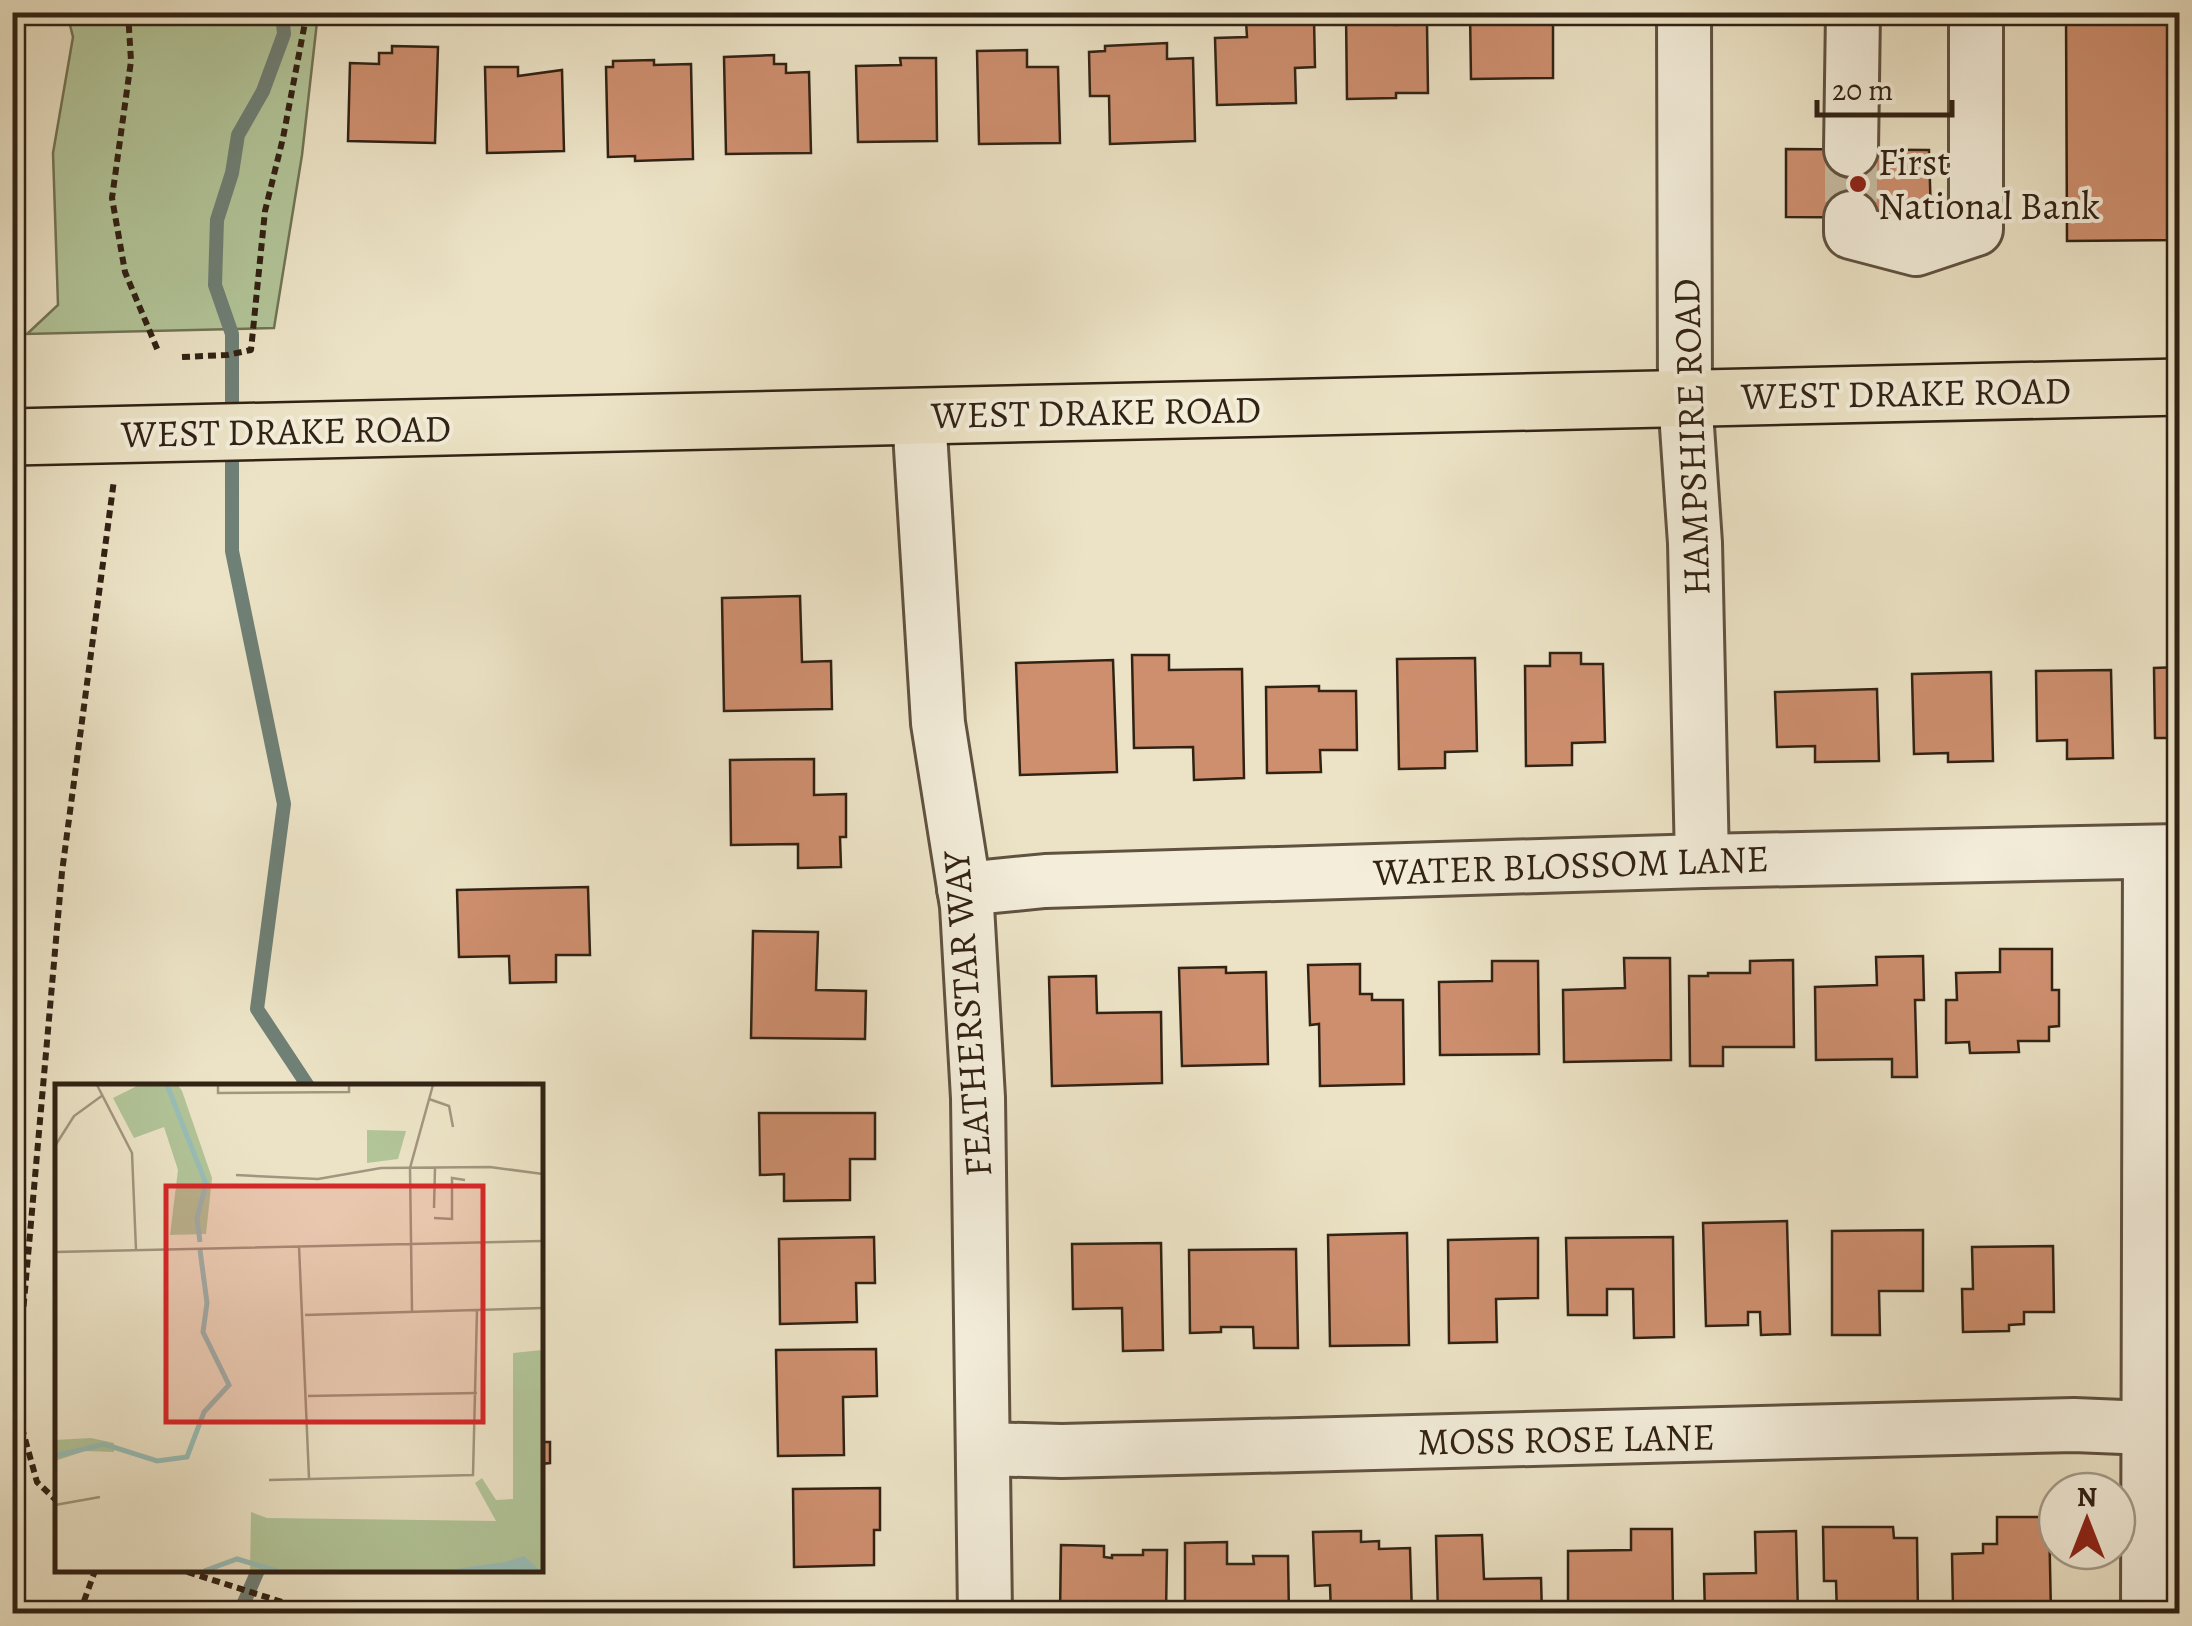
<svg xmlns="http://www.w3.org/2000/svg" width="2192" height="1626" font-family="Alegreya,serif">
  <rect width="100%" height="100%" fill="#ece3c6"/>
  <filter id="stains"><feTurbulence type="fractalNoise" baseFrequency=".002" numOctaves="4"/><feColorMatrix values="0 0 0 0 .2 0 0 0 0 .09 0 0 0 0 .02 0 0 0 .5 -.17"/></filter>
  <radialGradient id="worn" r=".72"><stop offset=".6" stop-color="#630" stop-opacity="0"/><stop offset="1" stop-color="#630" stop-opacity=".3"/></radialGradient>
  <path fill="#b2c599" stroke="#727456" stroke-width="2.5" d="M 67,13 L 318,13 L 302,155 L 274,328 L 27,334 L 58,305 L 53,153 L 73,37 Z"/>
  <g fill="none" stroke-linecap="round" stroke-linejoin="round">
    <g stroke="#6f8076" stroke-width="14">
      <path d="M 232,420 L 232,334 L 215,285 L 217,220 L 232,173 L 238,135 L 263,91 L 284,34 L 282,12"/>
      <path d="M 232,442 L 232,551 L 284,804 L 257,1009 L 308,1086"/>
      <path d="M 239,1614 L 259,1568"/>
    </g>
  </g>
  <g fill="#ce8f6f" stroke="#312214" stroke-width="2.5">
    <path d="M 1346,12 L 1395,12 L 1395,25 L 1427,24 L 1428,93 L 1396,93 L 1396,98 L 1347,99 Z"/>
    <path d="M 1470,12 L 1553,12 L 1553,78 L 1471,79 Z"/>
    <path d="M 2066,12 L 2180,12 L 2180,240 L 2067,241 Z"/>
    <path d="M 1314,19 L 1315,67 L 1295,68 L 1296,103 L 1217,105 L 1215,38 L 1247,37 L 1246,21 Z"/>
    <path d="M 1167,43 L 1167,59 L 1193,58 L 1195,141 L 1110,144 L 1109,96 L 1090,96 L 1089,52 L 1105,51 L 1105,46 Z"/>
    <path d="M 12,45 L 15,45 L 16,98 L 12,98 Z"/>
    <path d="M 392,46 L 438,47 L 435,143 L 348,141 L 350,63 L 379,64 L 379,53 L 392,53 Z"/>
    <path d="M 1027,50 L 1027,67 L 1058,67 L 1060,143 L 979,144 L 977,51 Z"/>
    <path d="M 774,55 L 774,64 L 786,64 L 786,73 L 809,72 L 811,153 L 726,154 L 724,57 Z"/>
    <path d="M 900,58 L 936,58 L 937,141 L 858,142 L 856,66 L 901,65 Z"/>
    <path d="M 654,60 L 654,65 L 691,64 L 693,159 L 635,161 L 635,156 L 608,157 L 606,67 L 613,67 L 613,61 Z"/>
    <path d="M 485,67 L 518,67 L 518,76 L 562,70 L 564,151 L 487,153 Z"/>
    <path d="M 1786,149 L 1929,150 L 1931,218 L 1786,217 Z"/>
    <path d="M 800,596 L 802,662 L 831,661 L 832,709 L 724,711 L 722,598 Z"/>
    <path d="M 1550,653 L 1581,653 L 1581,664 L 1603,664 L 1605,742 L 1572,743 L 1572,765 L 1526,766 L 1525,666 L 1550,666 Z"/>
    <path d="M 1132,655 L 1169,655 L 1169,670 L 1242,669 L 1244,778 L 1194,780 L 1193,747 L 1134,748 Z"/>
    <path d="M 1475,658 L 1477,751 L 1445,752 L 1445,768 L 1399,769 L 1397,659 Z"/>
    <path d="M 1113,660 L 1117,772 L 1020,775 L 1016,663 Z"/>
    <path d="M 2180,667 L 2180,738 L 2155,738 L 2154,668 Z"/>
    <path d="M 2111,670 L 2113,758 L 2067,759 L 2067,740 L 2037,741 L 2036,671 Z"/>
    <path d="M 1991,672 L 1993,761 L 1948,762 L 1948,753 L 1914,754 L 1912,674 Z"/>
    <path d="M 1319,686 L 1319,691 L 1356,691 L 1357,750 L 1320,750 L 1321,772 L 1267,773 L 1266,687 Z"/>
    <path d="M 1877,689 L 1879,761 L 1815,762 L 1815,746 L 1777,747 L 1775,692 Z"/>
    <path d="M 814,759 L 814,795 L 846,794 L 846,837 L 840,837 L 841,867 L 798,868 L 798,844 L 731,845 L 730,760 Z"/>
    <path d="M 588,887 L 590,955 L 556,955 L 556,982 L 510,983 L 509,956 L 459,957 L 457,890 Z"/>
    <path d="M 753,931 L 818,932 L 816,990 L 866,991 L 865,1039 L 751,1038 Z"/>
    <path d="M 2000,949 L 2052,949 L 2052,990 L 2059,990 L 2059,1026 L 2049,1027 L 2049,1041 L 2018,1041 L 2019,1052 L 1970,1053 L 1969,1042 L 1946,1043 L 1946,1000 L 1957,1000 L 1956,973 L 2000,972 Z"/>
    <path d="M 1923,956 L 1924,1000 L 1915,1000 L 1917,1077 L 1892,1077 L 1892,1059 L 1816,1060 L 1815,987 L 1877,985 L 1876,957 Z"/>
    <path d="M 1624,958 L 1670,958 L 1671,1060 L 1564,1062 L 1563,990 L 1625,988 Z"/>
    <path d="M 1793,960 L 1794,1047 L 1723,1047 L 1723,1066 L 1690,1066 L 1689,976 L 1708,976 L 1708,973 L 1750,973 L 1750,961 Z"/>
    <path d="M 1492,961 L 1538,961 L 1539,1054 L 1440,1055 L 1439,982 L 1492,981 Z"/>
    <path d="M 1360,964 L 1360,994 L 1372,994 L 1372,1000 L 1403,1000 L 1404,1084 L 1320,1086 L 1319,1024 L 1310,1025 L 1308,965 Z"/>
    <path d="M 1226,967 L 1226,973 L 1266,972 L 1268,1064 L 1182,1066 L 1179,968 Z"/>
    <path d="M 1096,976 L 1097,1013 L 1161,1012 L 1162,1083 L 1052,1086 L 1049,977 Z"/>
    <path d="M 759,1113 L 875,1113 L 875,1159 L 850,1159 L 850,1200 L 784,1201 L 784,1174 L 760,1175 Z"/>
    <path d="M 1787,1221 L 1790,1334 L 1761,1335 L 1760,1312 L 1748,1312 L 1748,1325 L 1706,1326 L 1703,1223 Z"/>
    <path d="M 1923,1230 L 1923,1291 L 1879,1291 L 1880,1335 L 1832,1335 L 1832,1231 Z"/>
    <path d="M 1407,1233 L 1409,1345 L 1330,1346 L 1328,1235 Z"/>
    <path d="M 874,1237 L 875,1283 L 856,1283 L 857,1322 L 780,1324 L 779,1239 Z"/>
    <path d="M 1673,1237 L 1674,1337 L 1634,1338 L 1633,1289 L 1607,1289 L 1607,1315 L 1568,1315 L 1566,1238 Z"/>
    <path d="M 1538,1238 L 1538,1298 L 1496,1299 L 1497,1342 L 1449,1343 L 1448,1240 Z"/>
    <path d="M 1161,1243 L 1163,1350 L 1123,1351 L 1122,1308 L 1073,1309 L 1072,1244 Z"/>
    <path d="M 2053,1246 L 2054,1312 L 2024,1312 L 2024,1324 L 2009,1325 L 2009,1331 L 1963,1332 L 1962,1289 L 1973,1289 L 1972,1247 Z"/>
    <path d="M 1296,1249 L 1298,1348 L 1254,1348 L 1253,1327 L 1221,1327 L 1221,1332 L 1190,1333 L 1189,1250 Z"/>
    <path d="M 876,1349 L 877,1396 L 843,1397 L 844,1455 L 778,1456 L 776,1350 Z"/>
    <path d="M 540,1442 L 550,1442 L 550,1463 L 540,1464 Z"/>
    <path d="M 880,1488 L 880,1530 L 874,1530 L 874,1565 L 794,1567 L 793,1489 Z"/>
    <path d="M 1997,1517 L 2049,1517 L 2051,1614 L 1997,1614 L 1997,1606 L 1953,1607 L 1952,1554 L 1983,1553 L 1983,1544 L 1997,1544 Z"/>
    <path d="M 1823,1527 L 1893,1527 L 1894,1538 L 1917,1538 L 1918,1614 L 1837,1614 L 1836,1581 L 1824,1581 Z"/>
    <path d="M 1631,1529 L 1672,1529 L 1673,1614 L 1568,1614 L 1568,1551 L 1631,1550 Z"/>
    <path d="M 1361,1531 L 1361,1542 L 1379,1541 L 1379,1549 L 1410,1548 L 1412,1614 L 1331,1614 L 1330,1585 L 1315,1586 L 1313,1532 Z"/>
    <path d="M 1796,1531 L 1798,1614 L 1705,1614 L 1704,1574 L 1756,1573 L 1755,1532 Z"/>
    <path d="M 1482,1535 L 1484,1579 L 1541,1578 L 1542,1614 L 1438,1614 L 1436,1536 Z"/>
    <path d="M 1227,1542 L 1227,1564 L 1254,1564 L 1253,1556 L 1288,1556 L 1289,1614 L 1185,1614 L 1185,1543 Z"/>
    <path d="M 1061,1545 L 1104,1546 L 1104,1557 L 1112,1558 L 1112,1555 L 1143,1555 L 1143,1550 L 1167,1550 L 1166,1614 L 1060,1614 Z"/>
    <path d="M 831,1603 L 832,1614 L 770,1614 L 770,1604 Z"/>
  </g>
  <g fill="none" stroke-linecap="round" stroke-linejoin="round">
    <path stroke="#c7bca2" stroke-width="52" stroke-dasharray="52 26" stroke-linecap="butt" d="M 1851,150 L 1851,218"/>
    <defs>
      <g id="minor">
        <path d="M 1684,12 L 1685,398 L 1695,543 L 1702,861"/>
        <path d="M 1851,150 L 1853,12"/>
        <path d="M 1851,218 L 1851,232 L 1916,249 L 1976,229 L 1976,12"/>
        <path d="M 919,416 L 938,723 L 967,906 L 978,1098 L 985,1614"/>
        <path d="M 964,889 L 1045,881 L 1702,861 L 2180,851"/>
        <path d="M 983,1449 L 1062,1451 L 2074,1425 L 2148,1428"/>
        <path d="M 2148,1614 L 2150,852"/>
      </g>
      <path id="major" d="M 12,437 L 2180,387"/>
    </defs>
    <use href="#minor" stroke="#605240" stroke-width="58"/>
    <use href="#major" stroke="#312214" stroke-width="60"/>
    <g stroke="#312214" stroke-width="6" stroke-dasharray="8 5" stroke-linecap="butt">
      <path d="M 128,12 L 131,61 L 112,198 L 125,272 L 158,351"/>
      <path d="M 182,357 L 227,355 L 251,350 L 265,211 L 283,138 L 307,12"/>
      <path d="M 58,1502 L 37,1482 L 15,1403 L 62,872 L 114,480"/>
      <path d="M 175,1568 L 282,1602 L 304,1614"/>
      <path d="M 83,1614 L 84,1601 L 96,1568"/>
    </g>
    <use href="#minor" stroke="#f3edda" stroke-width="52"/>
    <use href="#major" stroke="#ece3c6" stroke-width="55"/>
  </g>
  <circle fill="#8f2418" stroke="#f3edda" stroke-width="4" cx="1858" cy="184" r="10"/>
  <g text-anchor="middle" stroke-width="8" stroke-linejoin="round" paint-order="stroke">
    <g font-size="38" fill="#312214" stroke="#f3edda" text-anchor="start">
      <text x="1878" y="175">First<tspan x="1878" dy="44">National Bank</tspan></text>
    </g>
    <g font-size="38" fill="#312214" stroke="#f3edda">
      <text transform="translate(1906 393) rotate(-1)" y="13">WEST DRAKE ROAD</text>
      <text transform="translate(1096 412) rotate(-1)" y="13">WEST DRAKE ROAD</text>
      <text transform="translate(286 431) rotate(-1)" y="13">WEST DRAKE ROAD</text>
      <text transform="translate(1691 437) rotate(-92)" y="13">HAMPSHIRE ROAD</text>
      <text transform="translate(1571 865) rotate(-2)" y="13">WATER BLOSSOM LANE</text>
      <text transform="translate(967 1014) rotate(-94)" y="13">FEATHERSTAR WAY</text>
      <text transform="translate(1566 1439) rotate(-1)" y="13">MOSS ROSE LANE</text>
    </g>
  </g>
  <g transform="translate(55 1084)">
    <rect width="488" height="488" fill="#ece3c6"/>
    <path d="M 84,1 L 123,1 L 127,7 L 157,94 L 151,150 L 115,151 L 123,86 L 109,43 L 79,54 L 58,14 ZM 312,46 L 351,47 L 343,75 L 312,79 ZM 487,266 L 487,487 L 195,487 L 196,428 L 212,434 L 441,437 L 420,399 L 427,394 L 441,416 L 458,415 L 458,269 ZM 36,354 L 59,359 L 59,368 L 30,367 L 0,377 L 0,356 Z" fill="#b2c599"/>
    <path d="M 469,472 L 486,487 L 400,485 L 450,478 Z" fill="#99beb7"/>
    <path fill="none" stroke="#99beb7" stroke-width="5" d="M 112,1 L 151,100 L 142,134 L 145,158M 0,372 L 49,360 L 102,377 L 132,373 L 149,328 L 174,301 L 148,248 L 152,219 L 145,166M 149,487 L 182,475 L 222,487"/>
    <path fill="none" stroke="#a1967f" stroke-width="2.5" d="M 42,1 L 77,69 L 81,166M 163,1 L 163,9 L 294,8 L 294,1M 374,15 L 394,22 L 398,43M 0,62 L 19,32 L 48,11M 181,91 L 263,95 L 326,84 L 435,83 L 488,90M 379,124 L 380,84M 379,134 L 397,135 L 397,94 L 410,96M 244,162 L 254,394M 0,168 L 488,157M 357,227 L 355,84 L 378,1M 250,231 L 488,224M 253,312 L 422,309M 214,396 L 418,391 L 422,226M 0,421 L 45,413"/>
    <path fill="#d62828" fill-opacity="0.15" stroke="#d62828" stroke-width="5" d="M 111,102 L 428,102 L 428,338 L 111,338 Z"/>
    <rect width="488" height="488" fill="none" stroke="#312214" stroke-width="5"/>
  </g>
  <rect width="2192" height="1626" fill="none" stroke="#ece3c6" stroke-width="50"/>
  <rect x="15" y="15" width="2162" height="1596" fill="none" stroke="#312214" stroke-width="5"/>
  <rect x="25" y="25" width="2142" height="1576" fill="none" stroke="#312214" stroke-width="2.5"/>
  <g transform="translate(2087 1521)"><circle r="48" fill="#f3edda" stroke="#a59c8b" stroke-width="2.5"/>
  <path d="M0-8L18 38L0 25L-18 38Z" fill="#8f2418"/>
  <text y="-15" font-size="28" font-weight="bold" text-anchor="middle" fill="#312214">N</text>
  </g>
  <path d="M1817 100v15h135v-15" fill="none" stroke="#312214" stroke-width="5"/>
  <text x="1832" y="100" font-size="30" fill="#312214" stroke="#f3edda" stroke-width="8" paint-order="stroke">20 m</text>
  <rect width="100%" height="100%" filter="url(#stains)"/>
  <rect width="100%" height="100%" fill="url(#worn)"/>
</svg>
